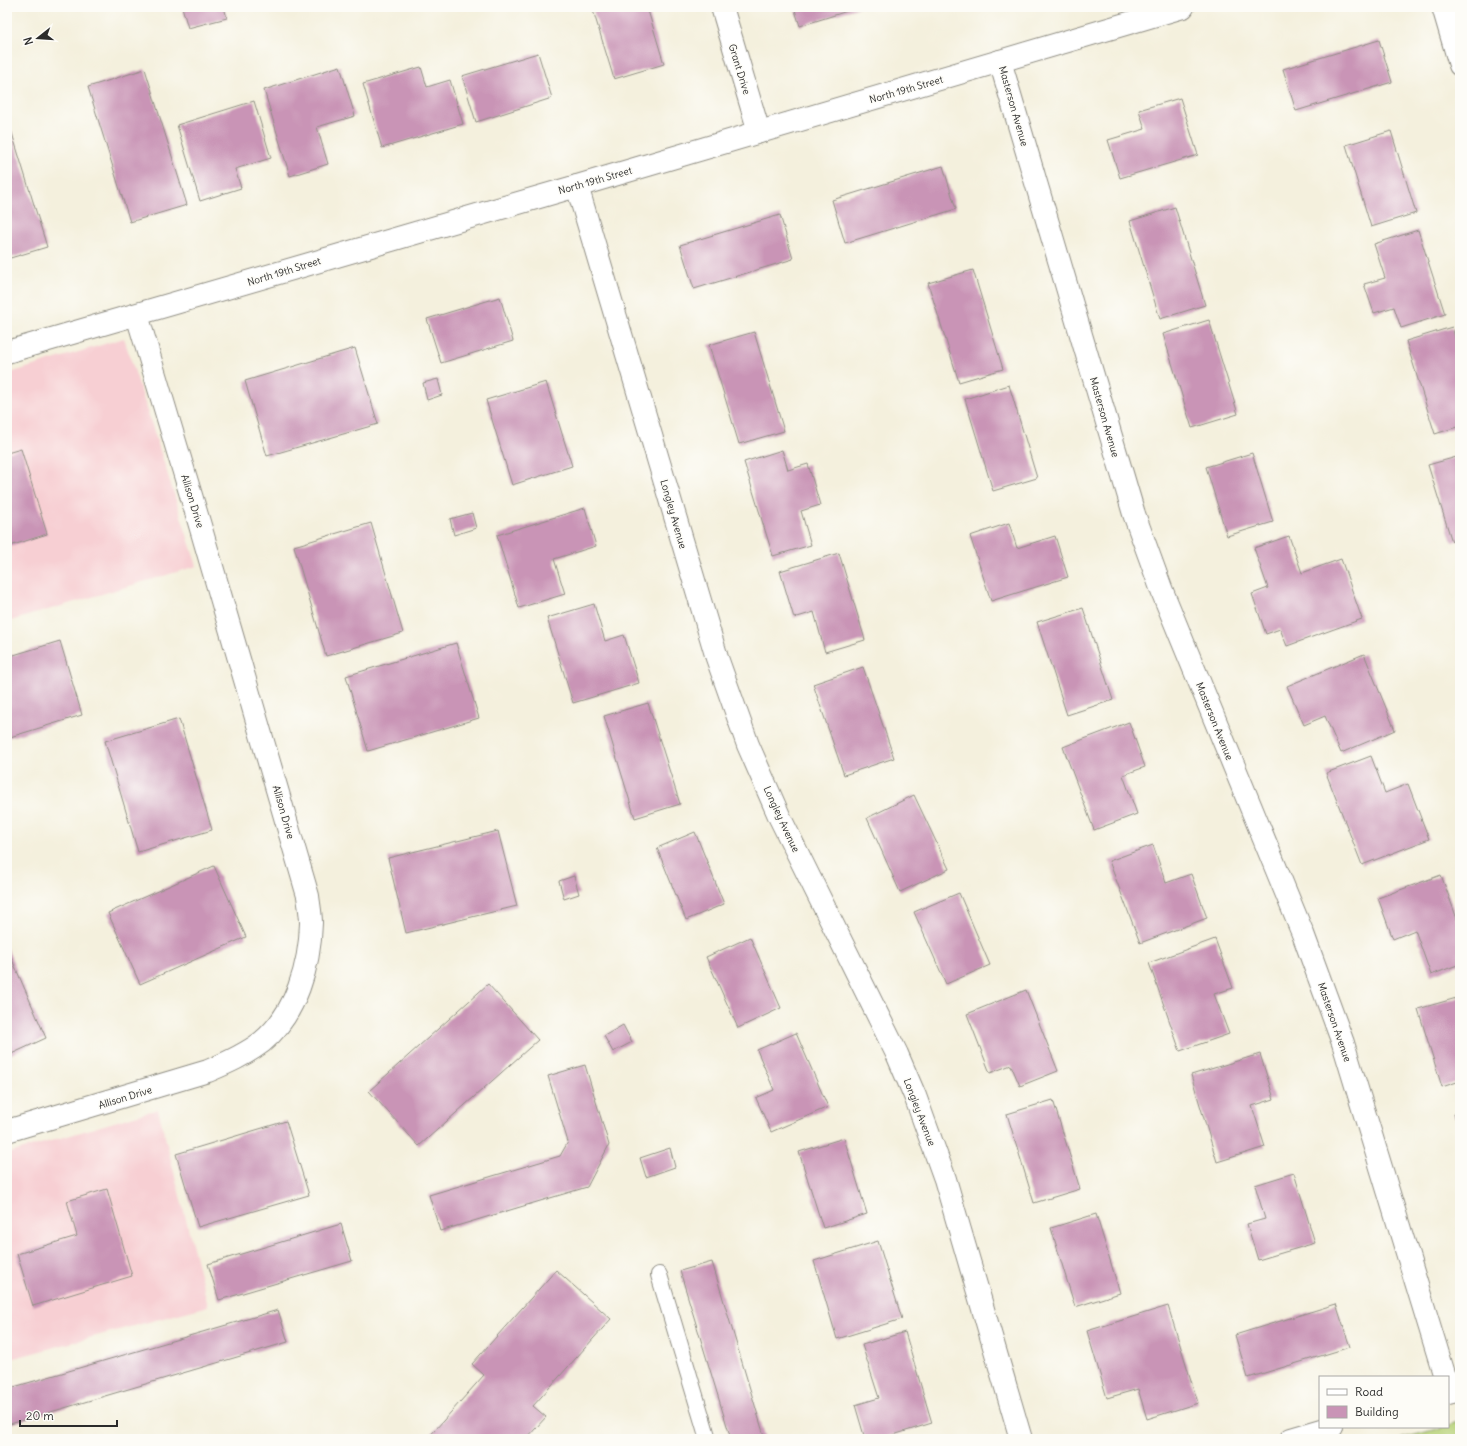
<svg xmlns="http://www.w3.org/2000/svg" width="1467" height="1446" font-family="Delius,sans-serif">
  <rect width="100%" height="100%" fill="#fdfcf7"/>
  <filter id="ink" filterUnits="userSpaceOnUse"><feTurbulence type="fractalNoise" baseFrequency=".025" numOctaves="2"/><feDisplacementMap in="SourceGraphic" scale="8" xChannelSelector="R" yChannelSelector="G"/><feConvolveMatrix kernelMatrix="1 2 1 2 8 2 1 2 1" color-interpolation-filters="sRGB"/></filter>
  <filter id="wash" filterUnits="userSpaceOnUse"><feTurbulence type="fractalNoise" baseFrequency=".012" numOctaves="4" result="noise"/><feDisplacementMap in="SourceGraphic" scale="16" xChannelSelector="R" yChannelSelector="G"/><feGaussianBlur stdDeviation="0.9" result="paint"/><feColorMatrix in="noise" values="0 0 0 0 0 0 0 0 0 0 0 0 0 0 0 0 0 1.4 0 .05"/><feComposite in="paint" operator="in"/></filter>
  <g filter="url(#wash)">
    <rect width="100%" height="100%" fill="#f4f0dd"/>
    <g fill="#f7cfd3">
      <path d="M 124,338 L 197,566 L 7,622 L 7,374 Z"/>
      <path d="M 158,1109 L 208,1306 L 7,1360 L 7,1154 Z"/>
    </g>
    <path fill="#b6d176" stroke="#707e50" d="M 1458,1422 L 1460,1428 L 1460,1439 L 1401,1439 L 1443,1427 L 1448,1427 L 1448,1425 Z"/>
    <g id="blocks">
      <g fill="#c994b6">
        <path d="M 182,7 L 224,7 L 227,18 L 188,28 Z"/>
        <path d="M 592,7 L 647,7 L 664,64 L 614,79 Z"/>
        <path d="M 794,7 L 860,7 L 800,26 Z"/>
        <path d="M 1379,40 L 1392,82 L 1296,111 L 1283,69 Z"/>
        <path d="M 538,53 L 552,98 L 476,122 L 462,76 Z"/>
        <path d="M 340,66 L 355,116 L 317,127 L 328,164 L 290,176 L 264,90 Z"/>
        <path d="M 421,67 L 427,87 L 450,80 L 463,124 L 382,148 L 363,84 Z"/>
        <path d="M 145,69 L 187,205 L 130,222 L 88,87 Z"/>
        <path d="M 1180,98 L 1198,155 L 1120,178 L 1108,140 L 1145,129 L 1139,110 Z"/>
        <path d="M 254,101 L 271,158 L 235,169 L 241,188 L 200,201 L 177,125 Z"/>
        <path d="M 7,117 L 47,247 L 7,259 Z"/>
        <path d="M 1391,131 L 1416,213 L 1371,227 L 1346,145 Z"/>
        <path d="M 943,166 L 956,209 L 845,243 L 832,200 Z"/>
        <path d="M 1175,207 L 1205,305 L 1160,319 L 1130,221 Z"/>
        <path d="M 780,215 L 793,259 L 694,289 L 680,245 Z"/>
        <path d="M 1418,230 L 1445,314 L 1401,328 L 1394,307 L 1374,313 L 1364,284 L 1385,278 L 1374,244 Z"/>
        <path d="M 973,270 L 1003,369 L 959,382 L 928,283 Z"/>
        <path d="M 500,297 L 513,341 L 441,363 L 427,319 Z"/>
        <path d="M 1209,320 L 1238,414 L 1192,428 L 1163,334 Z"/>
        <path d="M 1452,327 L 1460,354 L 1460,426 L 1435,434 L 1406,341 Z"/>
        <path d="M 754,332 L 784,431 L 739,444 L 709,345 Z"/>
        <path d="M 355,348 L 378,424 L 267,456 L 245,381 Z"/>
        <path d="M 438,379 L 442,395 L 427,400 L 423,383 Z"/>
        <path d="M 546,382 L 572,466 L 512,485 L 486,400 Z"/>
        <path d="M 1009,385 L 1037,478 L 993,491 L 965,399 Z"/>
        <path d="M 21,449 L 47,534 L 7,547 L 7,453 Z"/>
        <path d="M 782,450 L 788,470 L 808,464 L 820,505 L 801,511 L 811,545 L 773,556 L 744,462 Z"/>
        <path d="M 1252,453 L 1273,522 L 1227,536 L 1206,467 Z"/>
        <path d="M 1460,456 L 1460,540 L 1452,542 L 1428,465 Z"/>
        <path d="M 585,508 L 596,546 L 554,559 L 565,594 L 519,608 L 497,535 Z"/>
        <path d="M 472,513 L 476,528 L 454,535 L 450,519 Z"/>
        <path d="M 371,523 L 403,633 L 326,656 L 294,546 Z"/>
        <path d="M 1009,523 L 1017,548 L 1055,536 L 1068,577 L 991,601 L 970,536 Z"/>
        <path d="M 1289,536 L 1302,573 L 1341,559 L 1362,619 L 1287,646 L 1280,629 L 1266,634 L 1252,594 L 1268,588 L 1254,548 Z"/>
        <path d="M 839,553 L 865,640 L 825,652 L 814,612 L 794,618 L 780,571 Z"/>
        <path d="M 594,604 L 605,641 L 624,635 L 639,683 L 573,703 L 547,618 Z"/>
        <path d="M 1083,608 L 1113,700 L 1067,715 L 1037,622 Z"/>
        <path d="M 60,641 L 82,715 L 7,738 L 7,657 Z"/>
        <path d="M 456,643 L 479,718 L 368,751 L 346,676 Z"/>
        <path d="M 1364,654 L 1395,730 L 1341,753 L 1325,716 L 1304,725 L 1287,686 Z"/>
        <path d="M 863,667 L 894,758 L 844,775 L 813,684 Z"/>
        <path d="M 648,703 L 680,804 L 635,818 L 604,716 Z"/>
        <path d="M 179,719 L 212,830 L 138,852 L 105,741 Z"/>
        <path d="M 1129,722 L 1145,767 L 1123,775 L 1137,814 L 1094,830 L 1063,747 Z"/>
        <path d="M 1371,756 L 1385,793 L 1408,784 L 1429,839 L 1362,865 L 1326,773 Z"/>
        <path d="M 914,795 L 949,869 L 900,892 L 867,818 Z"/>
        <path d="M 498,831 L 517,906 L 406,933 L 388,858 Z"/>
        <path d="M 695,832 L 724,904 L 686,920 L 657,848 Z"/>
        <path d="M 1153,845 L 1166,883 L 1191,874 L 1207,918 L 1140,943 L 1109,861 Z"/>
        <path d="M 214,866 L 246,937 L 140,984 L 108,913 Z"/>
        <path d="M 1441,875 L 1460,927 L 1460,964 L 1431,975 L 1415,930 L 1393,939 L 1378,898 Z"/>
        <path d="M 574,876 L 579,894 L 564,899 L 559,881 Z"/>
        <path d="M 959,893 L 990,965 L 946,984 L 914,912 Z"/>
        <path d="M 750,937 L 781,1008 L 738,1028 L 706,957 Z"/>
        <path d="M 1215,939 L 1233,988 L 1214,994 L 1229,1034 L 1180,1051 L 1149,963 Z"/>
        <path d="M 7,948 L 46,1038 L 7,1056 Z"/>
        <path d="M 488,984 L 538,1040 L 419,1146 L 369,1091 Z"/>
        <path d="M 1026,990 L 1058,1071 L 1020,1086 L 1011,1065 L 990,1073 L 967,1014 Z"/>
        <path d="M 1460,997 L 1460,1081 L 1442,1087 L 1418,1009 Z"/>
        <path d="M 623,1025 L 632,1042 L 613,1052 L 604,1036 Z"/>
        <path d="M 796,1033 L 828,1107 L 771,1132 L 756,1098 L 774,1090 L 757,1050 Z"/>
        <path d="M 1260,1054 L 1274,1099 L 1252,1106 L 1265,1147 L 1217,1162 L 1191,1075 Z"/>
        <path d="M 585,1065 L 609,1145 L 587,1187 L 440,1231 L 429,1195 L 560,1156 L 568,1142 L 548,1076 Z"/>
        <path d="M 1053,1100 L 1080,1189 L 1034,1203 L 1007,1114 Z"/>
        <path d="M 1460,1112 L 1460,1133 L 1454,1114 Z"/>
        <path d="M 286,1121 L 309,1195 L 198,1227 L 176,1154 Z"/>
        <path d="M 844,1138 L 867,1214 L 823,1228 L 799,1152 Z"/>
        <path d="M 670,1148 L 675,1167 L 646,1177 L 640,1158 Z"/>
        <path d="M 1294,1173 L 1315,1243 L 1258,1260 L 1247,1224 L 1265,1219 L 1255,1185 Z"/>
        <path d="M 107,1189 L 132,1276 L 33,1306 L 17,1254 L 77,1236 L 67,1201 Z"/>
        <path d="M 1096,1214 L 1120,1293 L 1075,1307 L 1051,1228 Z"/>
        <path d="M 341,1224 L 352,1261 L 219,1300 L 208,1264 Z"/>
        <path d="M 878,1241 L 902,1319 L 837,1339 L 814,1261 Z"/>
        <path d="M 712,1262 L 765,1439 L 731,1439 L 680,1271 Z"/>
        <path d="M 556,1270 L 611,1319 L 533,1406 L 546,1417 L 526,1439 L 427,1439 L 484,1375 L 472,1364 Z"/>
        <path d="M 1336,1304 L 1350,1347 L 1248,1378 L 1235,1335 Z"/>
        <path d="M 1168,1306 L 1198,1403 L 1147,1419 L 1138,1389 L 1107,1398 L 1087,1331 Z"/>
        <path d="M 278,1310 L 288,1342 L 10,1424 L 7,1413 L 7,1389 Z"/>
        <path d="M 905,1332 L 932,1423 L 880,1439 L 865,1439 L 855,1405 L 879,1398 L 862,1345 Z"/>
      </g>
    </g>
  </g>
  <g filter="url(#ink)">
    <use href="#blocks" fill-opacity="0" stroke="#908e84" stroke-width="1"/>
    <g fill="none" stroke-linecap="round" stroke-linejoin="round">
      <defs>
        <path id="lane" d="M 659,1275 L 708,1439"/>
        <g id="street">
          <path d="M 722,7 L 759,132"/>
          <path d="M 1443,7 L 1460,65"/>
          <path d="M 1000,61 L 1134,514 L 1162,591 L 1303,934 L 1343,1043 L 1445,1377"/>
          <path d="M 577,186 L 717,658 L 748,745 L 780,818 L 897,1054 L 915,1096 L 945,1179 L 1021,1439"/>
          <path d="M 7,1131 L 208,1071 C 227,1063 245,1055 262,1042 C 296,1014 310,965 311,923 C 311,914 309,905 308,896 L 199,522 L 137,315"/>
          <path d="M 1448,1393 L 1460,1390"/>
          <path d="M 1291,1439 L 1332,1427"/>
        </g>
        <path id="secondary" d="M 7,352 L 577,186 L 1183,7"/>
      </defs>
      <use href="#lane" stroke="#908e84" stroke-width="18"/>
      <use href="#street" stroke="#908e84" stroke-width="24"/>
      <use href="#secondary" stroke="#908e84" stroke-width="24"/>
      <use href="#lane" stroke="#fff" stroke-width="16"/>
      <use href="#street" stroke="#fff" stroke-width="22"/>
      <use href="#secondary" stroke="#fff" stroke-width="22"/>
    </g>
  </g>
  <g text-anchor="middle" stroke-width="3" stroke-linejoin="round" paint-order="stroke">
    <g font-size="10" fill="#2b2b2b" stroke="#fdfcf7">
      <text transform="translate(740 69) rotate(73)" y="4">Grant Drive</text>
      <text transform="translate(906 89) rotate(-16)" y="4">North 19th Street</text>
      <text transform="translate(1014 106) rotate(74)" y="4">Masterson Avenue</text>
      <text transform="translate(595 180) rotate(-16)" y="4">North 19th Street</text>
      <text transform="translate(284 271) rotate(-17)" y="4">North 19th Street</text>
      <text transform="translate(1105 417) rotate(74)" y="4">Masterson Avenue</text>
      <text transform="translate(193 501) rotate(73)" y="4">Allison Drive</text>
      <text transform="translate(674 514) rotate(74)" y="4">Longley Avenue</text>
      <text transform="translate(1215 721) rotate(68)" y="4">Masterson Avenue</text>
      <text transform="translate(284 812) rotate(74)" y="4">Allison Drive</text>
      <text transform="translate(782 819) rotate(65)" y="4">Longley Avenue</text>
      <text transform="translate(1335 1022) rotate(71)" y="4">Masterson Avenue</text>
      <text transform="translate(125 1097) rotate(-17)" y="4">Allison Drive</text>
      <text transform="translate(920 1112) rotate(69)" y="4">Longley Avenue</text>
    </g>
  </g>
  <rect width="1467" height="1446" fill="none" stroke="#fdfcf7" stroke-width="24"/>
  <rect x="1319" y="1376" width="130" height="52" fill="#fdfcf7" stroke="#a9a8a5"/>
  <rect x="1327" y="1389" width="20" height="6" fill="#ffffff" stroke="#a9a8a5"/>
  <text x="1355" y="1396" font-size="12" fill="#2b2b2b">Road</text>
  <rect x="1327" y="1406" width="20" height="12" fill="#c994b6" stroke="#a9a8a5"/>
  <text x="1355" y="1416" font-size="12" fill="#2b2b2b">Building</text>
  <g transform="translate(38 38) rotate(253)" stroke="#fdfcf7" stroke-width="3" paint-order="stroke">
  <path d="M0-3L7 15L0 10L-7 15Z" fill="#2b2b2b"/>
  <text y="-6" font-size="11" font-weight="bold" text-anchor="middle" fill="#2b2b2b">N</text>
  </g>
  <path d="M20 1420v6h97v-6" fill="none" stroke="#2b2b2b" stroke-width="2"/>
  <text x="26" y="1420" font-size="12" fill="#2b2b2b" stroke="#fdfcf7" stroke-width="3" paint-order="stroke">20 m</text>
</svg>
